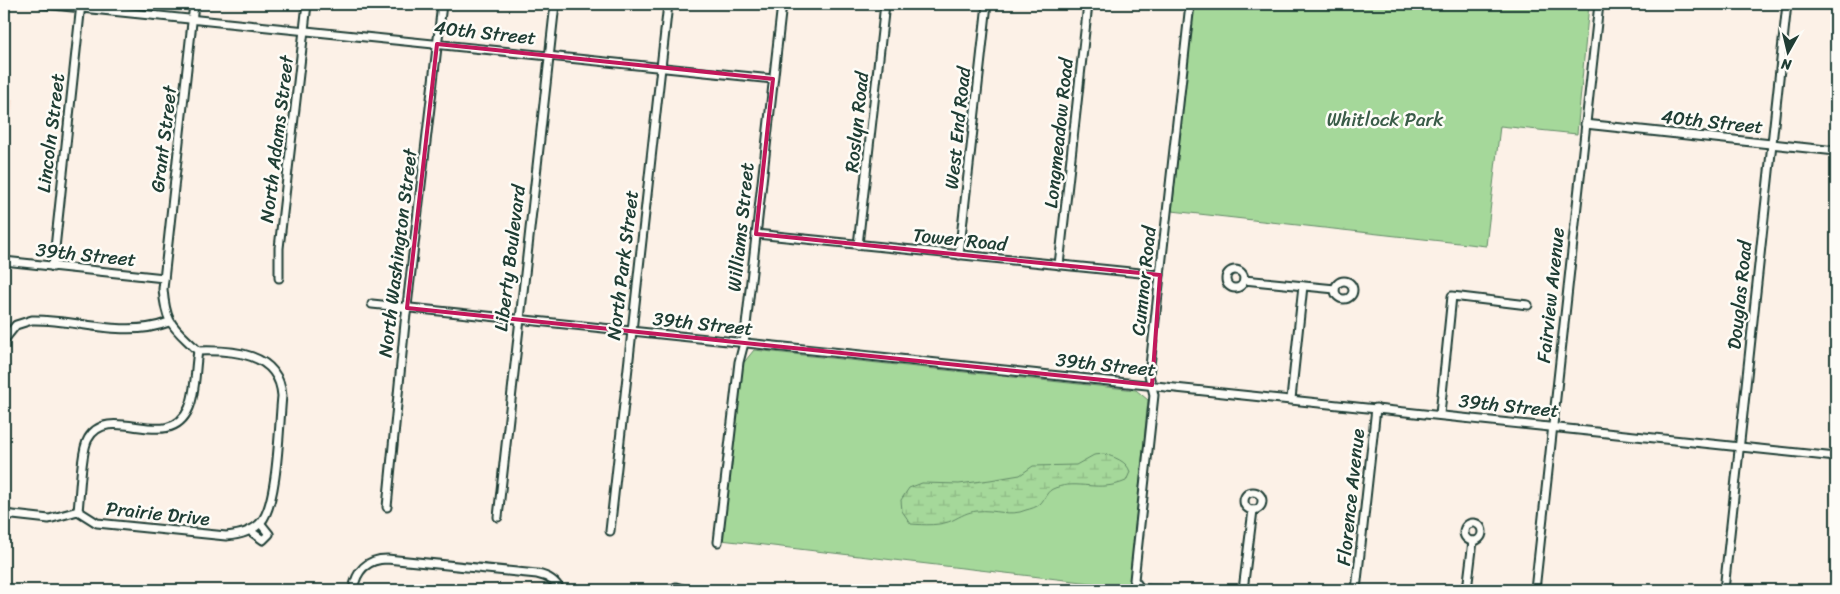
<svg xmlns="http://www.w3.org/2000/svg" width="1840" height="594" font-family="Sriracha,sans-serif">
  <defs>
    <pattern id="wetland-marsh" width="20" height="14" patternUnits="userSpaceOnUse" patternTransform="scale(1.25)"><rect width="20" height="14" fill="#a5d89a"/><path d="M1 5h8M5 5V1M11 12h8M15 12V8" fill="none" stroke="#8eba85"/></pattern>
  </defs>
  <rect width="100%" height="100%" fill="#fcf1e7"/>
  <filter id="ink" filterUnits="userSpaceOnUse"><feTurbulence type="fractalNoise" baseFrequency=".02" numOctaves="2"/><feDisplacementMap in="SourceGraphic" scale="10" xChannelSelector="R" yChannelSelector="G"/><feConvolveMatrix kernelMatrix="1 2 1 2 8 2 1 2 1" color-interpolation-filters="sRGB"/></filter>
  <g filter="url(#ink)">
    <path fill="#fae3d4" d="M 4,98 L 13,100 L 4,194 Z"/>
    <g fill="#a5d89a" stroke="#628a67">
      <path d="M 1194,4 L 1589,4 L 1577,134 L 1500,126 L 1486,246 L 1172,211 Z"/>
      <path d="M 754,350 L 1136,390 L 1148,400 L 1130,579 L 1126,587 L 721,540 L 741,366 Z"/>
    </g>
    <path fill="url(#wetland-marsh)" stroke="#628a67" d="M 1104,454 C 1114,457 1127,461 1130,472 L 1126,481 C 1098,493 1078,479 1055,488 C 1046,491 1046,498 1040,504 C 1037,507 1030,509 1026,510 C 1010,517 995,509 977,511 C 967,512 961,516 953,520 C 941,526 924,525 911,524 L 902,511 L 901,500 L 909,488 L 922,483 L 959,484 L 990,480 L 1020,475 L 1033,466 L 1076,465 L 1094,455 Z"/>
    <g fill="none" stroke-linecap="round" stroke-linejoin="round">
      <defs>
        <g id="minor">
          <path d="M 43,4 L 773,79"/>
          <path d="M 1585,124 L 1836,151"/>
          <path d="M 756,234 L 1160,275"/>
          <path d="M 858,245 L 885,4"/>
          <path d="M 959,255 L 987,4"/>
          <path d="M 4,261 L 164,278"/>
          <path d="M 1059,265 L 1088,4"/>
          <path d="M 53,267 L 81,4"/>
          <circle cx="1235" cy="279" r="9"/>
          <path d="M 279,278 L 279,248 L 307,4"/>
          <path d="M 1244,280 L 1335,289"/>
          <circle cx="1344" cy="290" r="9"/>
          <path d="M 372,304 L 1836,457"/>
          <path d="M 4,340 L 16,325 L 32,320 C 78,319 124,339 169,322"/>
          <path d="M 1291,399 L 1303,286"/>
          <path d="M 1440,414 L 1452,296 L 1528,305"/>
          <circle cx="1253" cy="501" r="9"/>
          <path d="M 387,507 L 405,323 L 442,4"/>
          <path d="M 78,511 C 80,495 81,451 88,439 C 109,401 169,455 189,408 C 196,392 195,369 198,351"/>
          <path d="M 4,514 L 49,519 L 78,511 L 97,523 L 226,536 C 237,535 253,532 261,522 C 278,503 279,424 282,396 C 279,352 232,350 198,351 C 173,326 166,326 163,289 L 194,4"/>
          <path d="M 498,517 L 555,4"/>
          <circle cx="1473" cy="532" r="9"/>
          <path d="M 249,530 L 263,540 L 269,534 L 261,524"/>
          <path d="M 610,531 L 668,4"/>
          <path d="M 718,542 L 739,362 L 744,343 L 782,4"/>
          <path d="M 353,590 C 356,571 367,559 387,559 L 537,574 C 547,576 556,581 560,590"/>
          <path d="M 671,590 L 676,587 L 686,590"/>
          <path d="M 1162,590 L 1141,589 L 1134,580 L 1154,395 L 1149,375 L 1190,4"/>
          <path d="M 1243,590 L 1253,510"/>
          <path d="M 1356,590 L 1376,408"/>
          <path d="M 1467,590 L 1473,541"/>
          <path d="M 1535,590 L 1599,4"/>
          <path d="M 1724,590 L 1787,4"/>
        </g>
      </defs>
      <use href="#minor" stroke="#1f3d34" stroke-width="11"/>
      <use href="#minor" stroke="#fdfcf7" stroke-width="7"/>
    </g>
  </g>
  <path fill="none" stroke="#c2185b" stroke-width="4" stroke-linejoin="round" d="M 437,44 L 773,79 L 756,234 L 1160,275 L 1152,385 L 407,308 Z"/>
  <g text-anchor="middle" stroke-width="5" stroke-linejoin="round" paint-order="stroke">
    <g font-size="19" fill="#1f3d34" stroke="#fdfcf7">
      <text transform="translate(485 32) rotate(6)" y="7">40th Street</text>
      <text transform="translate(1712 121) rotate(6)" y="7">40th Street</text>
      <text transform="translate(856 122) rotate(-84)" y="7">Roslyn Road</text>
      <text transform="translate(957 128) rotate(-84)" y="7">West End Road</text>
      <text transform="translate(50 133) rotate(-83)" y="7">Lincoln Street</text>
      <text transform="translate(1058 133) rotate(-84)" y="7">Longmeadow Road</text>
      <text transform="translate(163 139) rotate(-83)" y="7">Grant Street</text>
      <text transform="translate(276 139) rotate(-83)" y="7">North Adams Street</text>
      <text transform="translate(740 227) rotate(-84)" y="7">Williams Street</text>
      <text transform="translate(960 239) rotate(6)" y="7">Tower Road</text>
      <text transform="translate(397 253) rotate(-83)" y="7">North Washington Street</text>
      <text transform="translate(86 254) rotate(6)" y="7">39th Street</text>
      <text transform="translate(509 258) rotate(-83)" y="7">Liberty Boulevard</text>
      <text transform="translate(622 265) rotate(-83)" y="7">North Park Street</text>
      <text transform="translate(1143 281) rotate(-84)" y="7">Cumnor Road</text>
      <text transform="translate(1550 295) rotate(-84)" y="7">Fairview Avenue</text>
      <text transform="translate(1739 295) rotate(-84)" y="7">Douglas Road</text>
      <text transform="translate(703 323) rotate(6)" y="7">39th Street</text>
      <text transform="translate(1106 364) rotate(6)" y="7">39th Street</text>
      <text transform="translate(1509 405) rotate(6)" y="7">39th Street</text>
      <text transform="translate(1350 497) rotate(-84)" y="7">Florence Avenue</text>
      <text transform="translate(158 513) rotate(6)" y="7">Prairie Drive</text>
    </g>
    <g font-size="19" fill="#3a5c48" stroke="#fdfcf7">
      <text x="1385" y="126">Whitlock Park</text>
    </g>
  </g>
  <rect width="1840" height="594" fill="none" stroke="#fdfcf7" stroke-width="20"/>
  <rect x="10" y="10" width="1820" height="574" fill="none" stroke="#1f3d34" stroke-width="2" filter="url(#ink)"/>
  <g transform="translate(1788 52) rotate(188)" stroke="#fdfcf7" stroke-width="4" paint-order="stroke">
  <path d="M0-4L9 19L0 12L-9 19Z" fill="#1f3d34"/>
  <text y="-8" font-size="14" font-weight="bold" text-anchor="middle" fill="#1f3d34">N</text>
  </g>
</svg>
